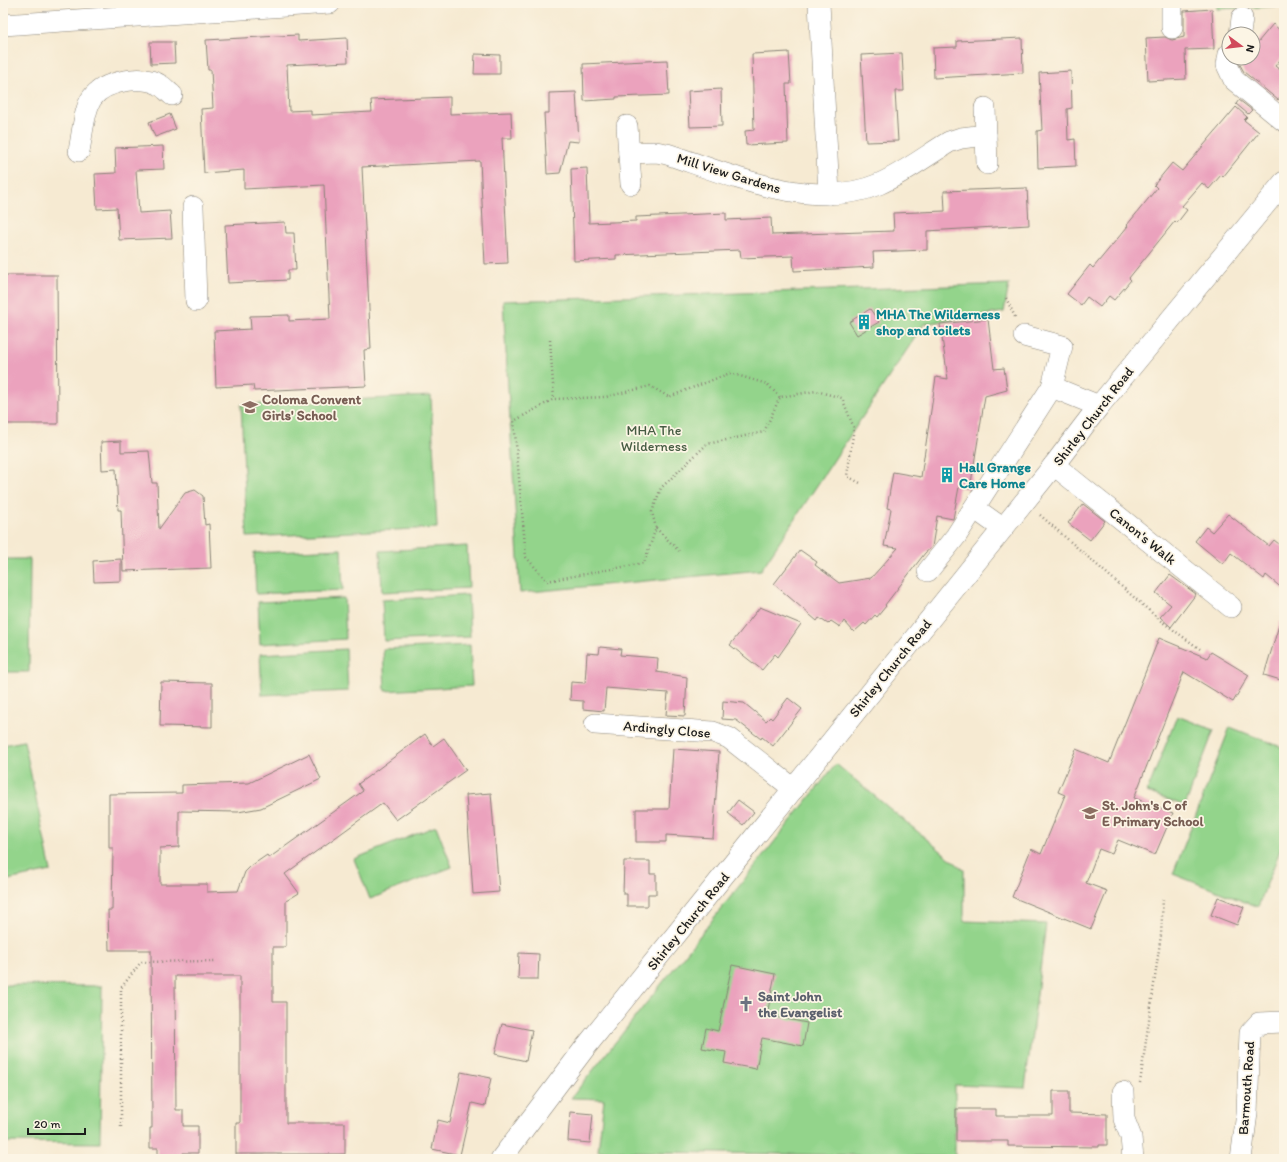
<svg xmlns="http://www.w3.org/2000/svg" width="1287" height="1162" font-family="Itim,sans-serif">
  <rect width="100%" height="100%" fill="#fcf5e5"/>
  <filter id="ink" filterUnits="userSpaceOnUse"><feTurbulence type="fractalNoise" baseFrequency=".025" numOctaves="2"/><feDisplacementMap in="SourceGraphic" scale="8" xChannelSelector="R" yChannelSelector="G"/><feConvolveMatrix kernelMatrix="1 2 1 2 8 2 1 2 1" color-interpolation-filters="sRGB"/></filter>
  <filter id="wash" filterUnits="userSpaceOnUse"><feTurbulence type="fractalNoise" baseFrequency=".012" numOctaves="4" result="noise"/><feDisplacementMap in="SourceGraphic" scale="16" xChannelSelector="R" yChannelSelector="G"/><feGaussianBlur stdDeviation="0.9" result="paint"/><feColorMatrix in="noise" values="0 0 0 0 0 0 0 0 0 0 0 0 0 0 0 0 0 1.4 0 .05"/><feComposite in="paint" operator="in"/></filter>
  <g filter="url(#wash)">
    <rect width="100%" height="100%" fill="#f6ead2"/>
    <g fill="#93d48b" stroke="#587854">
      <path d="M 1217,3 L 1284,3 L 1284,6 L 1217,9 Z"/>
      <path d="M 1009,284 L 1004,312 L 924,324 L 761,570 L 520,593 L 503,301 Z"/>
      <path d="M 431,396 L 437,528 L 247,537 L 241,405 Z"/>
      <path d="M 467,546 L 469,588 L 382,592 L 380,551 Z"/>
      <path d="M 341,549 L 343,590 L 256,594 L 254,553 Z"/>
      <path d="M 3,559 L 30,559 L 29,672 L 3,672 Z"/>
      <path d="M 468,595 L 470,637 L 384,641 L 382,600 Z"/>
      <path d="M 344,598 L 346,639 L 260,644 L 258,602 Z"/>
      <path d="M 470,645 L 472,686 L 385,691 L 383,649 Z"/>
      <path d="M 346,649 L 348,691 L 262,695 L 260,654 Z"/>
      <path d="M 1177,716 L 1214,730 L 1185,806 L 1147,792 Z"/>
      <path d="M 1230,727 L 1284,748 L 1284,840 L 1258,907 L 1173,874 Z"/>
      <path d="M 24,741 L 51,871 L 3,881 L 3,745 Z"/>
      <path d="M 836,764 L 964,870 L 964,921 L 1046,924 L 1025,1088 L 955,1085 L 955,1157 L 598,1151 L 604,1099 L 571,1098 Z"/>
      <path d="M 436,826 L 452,867 L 370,899 L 354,859 Z"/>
      <path d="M 3,985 L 102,986 L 100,1143 L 3,1142 Z"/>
    </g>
    <g id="blocks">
      <g fill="#eba2bd">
        <path d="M 1212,9 L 1214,49 L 1185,50 L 1186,79 L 1148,81 L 1146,38 L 1165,37 L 1172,40 L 1184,37 L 1184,11 Z"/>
        <path d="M 1273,24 L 1284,34 L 1284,55 L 1275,66 L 1284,73 L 1284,93 L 1278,100 L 1244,72 L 1239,63 L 1241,58 L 1253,58 L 1253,48 Z"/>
        <path d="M 298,35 L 298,41 L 347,38 L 348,62 L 287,65 L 289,111 L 311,110 L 311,115 L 372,112 L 371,100 L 450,97 L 450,114 L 511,112 L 512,138 L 502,138 L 508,263 L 485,264 L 480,161 L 362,167 L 371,349 L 364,350 L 366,386 L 254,391 L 253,385 L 216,387 L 214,331 L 251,329 L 250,316 L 289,315 L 289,321 L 330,319 L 324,185 L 244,189 L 244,170 L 204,173 L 201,109 L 213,108 L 211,70 L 208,70 L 206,40 Z"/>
        <path d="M 1022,38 L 1023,73 L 934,78 L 933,48 L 957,47 L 957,41 Z"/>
        <path d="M 150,42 L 174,42 L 175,63 L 151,64 Z"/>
        <path d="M 789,52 L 791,84 L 786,84 L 788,143 L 746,145 L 745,131 L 754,130 L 752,54 Z"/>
        <path d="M 902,53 L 904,91 L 895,91 L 898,141 L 866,142 L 861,55 Z"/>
        <path d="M 475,54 L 500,55 L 500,74 L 474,74 Z"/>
        <path d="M 667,60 L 669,95 L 616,97 L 616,99 L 584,101 L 583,64 Z"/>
        <path d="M 1071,71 L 1072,108 L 1067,109 L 1068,140 L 1075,139 L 1076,166 L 1038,168 L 1037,131 L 1042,130 L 1039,73 Z"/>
        <path d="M 721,89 L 722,126 L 690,127 L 688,91 Z"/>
        <path d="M 576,92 L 579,142 L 568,141 L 560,173 L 547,174 L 544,113 L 549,113 L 549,93 Z"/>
        <path d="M 1239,100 L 1252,110 L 1248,114 L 1236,104 Z"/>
        <path d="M 1236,107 L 1247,117 L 1244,120 L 1259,132 L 1223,177 L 1221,175 L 1209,189 L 1202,183 L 1182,206 L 1187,210 L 1177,223 L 1175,221 L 1129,278 L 1131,280 L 1114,300 L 1109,296 L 1100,307 L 1087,297 L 1081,305 L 1067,294 L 1090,265 L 1093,268 L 1128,226 L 1127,225 L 1157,188 L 1154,185 L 1172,163 L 1182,171 Z"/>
        <path d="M 170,114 L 176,129 L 155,137 L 149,122 Z"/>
        <path d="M 163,146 L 164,169 L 136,170 L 139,213 L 170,211 L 172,238 L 119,240 L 117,208 L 97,209 L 95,174 L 116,173 L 115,148 Z"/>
        <path d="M 587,168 L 589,223 L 636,221 L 636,217 L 726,213 L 726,220 L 771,218 L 772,235 L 894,231 L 893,213 L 945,211 L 944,191 L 1027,188 L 1029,225 L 927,231 L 927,250 L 873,252 L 874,267 L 794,271 L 793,256 L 741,258 L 740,250 L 616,255 L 616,259 L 574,261 L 571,169 Z"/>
        <path d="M 285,222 L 286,233 L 294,233 L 296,270 L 288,270 L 288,280 L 228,283 L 225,225 Z"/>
        <path d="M 3,275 L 57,275 L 58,424 L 3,424 Z"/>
        <path d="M 870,309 L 879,322 L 857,335 L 849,322 Z"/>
        <path d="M 988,319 L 994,369 L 1004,368 L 1007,390 L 985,396 L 970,489 L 959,487 L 953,519 L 937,516 L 932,547 L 925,553 L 885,605 L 886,606 L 877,617 L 875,615 L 866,625 L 864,623 L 854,632 L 844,621 L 840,627 L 831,621 L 828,624 L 819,618 L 817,621 L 774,584 L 800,550 L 817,562 L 815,565 L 839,583 L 871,578 L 898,548 L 884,546 L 891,509 L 887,508 L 893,472 L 921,477 L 936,377 L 948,379 L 940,324 Z"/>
        <path d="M 121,441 L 121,452 L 149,451 L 152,483 L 157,483 L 159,529 L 185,493 L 195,490 L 203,496 L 205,525 L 209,524 L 211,568 L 123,571 L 121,510 L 118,510 L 116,469 L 102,470 L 101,442 Z"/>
        <path d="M 1083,504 L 1105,521 L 1090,540 L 1068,523 Z"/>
        <path d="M 1228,514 L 1269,546 L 1274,540 L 1284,548 L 1284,590 L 1266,575 L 1264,579 L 1231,553 L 1223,564 L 1195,541 L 1206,527 L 1212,532 Z"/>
        <path d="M 121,559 L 121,581 L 94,582 L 93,561 Z"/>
        <path d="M 1170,575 L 1196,594 L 1171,627 L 1160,617 L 1171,605 L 1156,593 Z"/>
        <path d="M 760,607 L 801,624 L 778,657 L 775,654 L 762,670 L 730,645 Z"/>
        <path d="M 1280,622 L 1284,622 L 1284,681 L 1264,675 Z"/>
        <path d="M 1159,638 L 1207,658 L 1211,652 L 1249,675 L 1233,702 L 1184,672 L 1134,798 L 1173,813 L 1155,855 L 1118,840 L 1112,854 L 1099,849 L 1086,883 L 1107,891 L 1091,929 L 1012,897 L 1031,849 L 1041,854 L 1065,795 L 1058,792 L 1076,749 L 1109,763 Z"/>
        <path d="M 600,647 L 621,649 L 620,655 L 658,658 L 657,672 L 687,677 L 685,716 L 666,715 L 668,693 L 606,688 L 604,711 L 583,709 L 583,701 L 570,700 L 571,682 L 585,683 L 587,653 L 599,654 Z"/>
        <path d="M 161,682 L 212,683 L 212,727 L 160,726 Z"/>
        <path d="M 788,698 L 802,709 L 773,746 L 762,737 L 761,739 L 736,720 L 722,719 L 723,701 L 744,703 L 766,721 L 770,717 L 772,719 Z"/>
        <path d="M 425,734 L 433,746 L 444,738 L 466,770 L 396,820 L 383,803 L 285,874 L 299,893 L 286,901 L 286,947 L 273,947 L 273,1002 L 286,1002 L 286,1123 L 345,1123 L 345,1154 L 236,1154 L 236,1123 L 240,1123 L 240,976 L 175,976 L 176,1110 L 183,1110 L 183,1126 L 198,1126 L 198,1153 L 183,1153 L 183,1156 L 158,1156 L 158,1148 L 150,1148 L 150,1128 L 152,1128 L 151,950 L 109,950 L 108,910 L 112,910 L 113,848 L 109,848 L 109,794 L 182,793 L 182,785 L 249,783 L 309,754 L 321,779 L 261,808 L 238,812 L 179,811 L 179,847 L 160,848 L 160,884 L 207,884 L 207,892 L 238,891 L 245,872 L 251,866 L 267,855 L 269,858 L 363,791 L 358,784 Z"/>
        <path d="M 673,749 L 719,752 L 713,838 L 666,835 L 666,842 L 636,842 L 636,809 L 669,809 Z"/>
        <path d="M 491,793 L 499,892 L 473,894 L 466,795 Z"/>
        <path d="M 738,800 L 754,812 L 743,825 L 728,813 Z"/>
        <path d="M 624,861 L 650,861 L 650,874 L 656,874 L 656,894 L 648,894 L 648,906 L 627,906 L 627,894 L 623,894 Z"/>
        <path d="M 1218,897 L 1244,907 L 1237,925 L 1211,915 Z"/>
        <path d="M 519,953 L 539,954 L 538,979 L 518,979 Z"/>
        <path d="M 732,965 L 775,974 L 767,1015 L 807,1023 L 803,1046 L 762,1038 L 756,1069 L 724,1063 L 726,1052 L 702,1048 L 706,1028 L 718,1031 Z"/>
        <path d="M 502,1024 L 532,1030 L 526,1061 L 495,1054 Z"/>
        <path d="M 461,1072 L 491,1078 L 485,1106 L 472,1103 L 460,1155 L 432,1149 L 438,1120 L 450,1123 Z"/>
        <path d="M 1053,1091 L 1069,1091 L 1069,1113 L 1107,1114 L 1107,1145 L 1099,1145 L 1099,1147 L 1008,1146 L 1008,1141 L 956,1141 L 956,1109 L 996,1109 L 996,1116 L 1053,1116 Z"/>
        <path d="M 570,1112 L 593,1114 L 590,1143 L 568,1141 Z"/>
      </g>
    </g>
  </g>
  <g filter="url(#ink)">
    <use href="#blocks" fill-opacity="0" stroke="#898377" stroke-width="1"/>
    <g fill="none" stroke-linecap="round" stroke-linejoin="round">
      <defs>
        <g id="minor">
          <path d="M 819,3 L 829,194"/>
          <path d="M 1172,3 L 1172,28"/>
          <path d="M 3,25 L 330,3"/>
          <path d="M 1240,34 L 1242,18"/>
          <path d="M 1229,54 L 1227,65 L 1234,80 L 1284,121"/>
          <path d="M 985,108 L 987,164"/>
          <path d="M 627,126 L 631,184"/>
          <path d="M 79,151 C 82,137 84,109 92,98 C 104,81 143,74 160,85 C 164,87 168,92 172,95"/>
          <path d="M 629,153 L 656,152 L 667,154 C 730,175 814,212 879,184 C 904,173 926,156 949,142 L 961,138 L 986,135"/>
          <path d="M 193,207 L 196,301"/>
          <path d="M 1024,336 L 1062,346 L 1052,387"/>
          <path d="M 1054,465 L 1231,607"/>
          <path d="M 1002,528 L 974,508 L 1052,387 L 1099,406"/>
          <path d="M 928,571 L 956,536 L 974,508"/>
          <path d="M 595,724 L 713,732 L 729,738 L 794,789"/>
          <path d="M 1123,1092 L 1124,1119 L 1131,1137 L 1133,1159"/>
          <path d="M 501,1159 L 584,1049 L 1054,465 L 1099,406 L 1284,182"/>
          <path d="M 1241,1159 L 1247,1113 L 1250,1033 L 1259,1023 L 1284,1022"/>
        </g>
      </defs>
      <use href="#minor" stroke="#898377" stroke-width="22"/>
      <g stroke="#898377" stroke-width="2.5" stroke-dasharray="1 3" stroke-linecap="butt">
        <path d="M 1006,298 L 1016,319"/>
        <path d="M 550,340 L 554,399"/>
        <path d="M 780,397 L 767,384 L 730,373 L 669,397 L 650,386 L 606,397 L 554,399 L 514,421 L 526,557 L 547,581 L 644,563 L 656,528 L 652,512 L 661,488 L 707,444 L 764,432 L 780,397 L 816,391 L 842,398 L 854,428 L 847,476 L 862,484"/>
        <path d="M 1040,515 L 1161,621 L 1200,649"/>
        <path d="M 656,528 L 679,551"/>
        <path d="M 1140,1083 L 1161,935 L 1163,899"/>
        <path d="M 121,1127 L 121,988 L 141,962 L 217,961"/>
      </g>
      <use href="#minor" stroke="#fff" stroke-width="21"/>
    </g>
  </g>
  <defs>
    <symbol id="building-bare" viewBox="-9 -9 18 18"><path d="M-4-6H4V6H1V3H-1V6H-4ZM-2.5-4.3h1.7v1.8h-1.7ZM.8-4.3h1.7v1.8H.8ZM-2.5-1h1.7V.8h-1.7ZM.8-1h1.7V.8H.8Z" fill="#0f9aa8" stroke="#fcf5e5" stroke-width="2.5" paint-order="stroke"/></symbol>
    <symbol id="school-bare" viewBox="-9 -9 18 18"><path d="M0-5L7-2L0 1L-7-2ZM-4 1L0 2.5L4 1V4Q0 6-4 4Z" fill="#8d6e63" stroke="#fcf5e5" stroke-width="2.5" paint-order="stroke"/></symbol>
    <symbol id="church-bare" viewBox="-9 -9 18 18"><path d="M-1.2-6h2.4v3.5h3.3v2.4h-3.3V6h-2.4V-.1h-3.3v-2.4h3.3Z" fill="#6b7280" stroke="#fcf5e5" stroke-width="2.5" paint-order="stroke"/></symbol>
  </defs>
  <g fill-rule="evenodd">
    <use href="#building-bare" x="853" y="311" width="22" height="22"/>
    <use href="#school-bare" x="239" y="396" width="22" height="22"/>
    <use href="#building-bare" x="936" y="464" width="22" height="22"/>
    <use href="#school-bare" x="1079" y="802" width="22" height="22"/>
    <use href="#church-bare" x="735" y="993" width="22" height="22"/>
  </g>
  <g text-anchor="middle" stroke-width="3.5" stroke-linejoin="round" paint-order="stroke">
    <g font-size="14" fill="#1c1c1c" stroke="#fcf5e5">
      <text transform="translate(729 173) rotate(17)" y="5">Mill View Gardens</text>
      <text transform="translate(1093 416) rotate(-52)" y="5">Shirley Church Road</text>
      <text transform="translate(1143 536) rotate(39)" y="5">Canon's Walk</text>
      <text transform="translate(890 668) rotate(-51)" y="5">Shirley Church Road</text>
      <text transform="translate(667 729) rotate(5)" y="5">Ardingly Close</text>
      <text transform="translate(688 921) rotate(-51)" y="5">Shirley Church Road</text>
      <text transform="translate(1246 1088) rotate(-86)" y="5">Barmouth Road</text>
    </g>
    <g font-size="14" font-weight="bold" fill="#0d838f" stroke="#fcf5e5" text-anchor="start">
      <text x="876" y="319">MHA The Wilderness<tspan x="876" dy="16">shop and toilets</tspan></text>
      <text x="959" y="472">Hall Grange<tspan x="959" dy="16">Care Home</tspan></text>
    </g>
    <g font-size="14" font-weight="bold" fill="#785e54" stroke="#fcf5e5" text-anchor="start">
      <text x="262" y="404">Coloma Convent<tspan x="262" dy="16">Girls' School</tspan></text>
      <text x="1102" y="810">St. John's C of<tspan x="1102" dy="16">E Primary School</tspan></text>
    </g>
    <g font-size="14" fill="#465c43" stroke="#fcf5e5">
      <text x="654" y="435">MHA The<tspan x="654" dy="16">Wilderness</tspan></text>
    </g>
    <g font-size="14" font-weight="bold" fill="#5b616d" stroke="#fcf5e5" text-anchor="start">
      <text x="758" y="1001">Saint John<tspan x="758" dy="16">the Evangelist</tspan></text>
    </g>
  </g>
  <rect width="1287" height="1162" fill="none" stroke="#fcf5e5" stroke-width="16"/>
  <g transform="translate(1241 46) rotate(105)"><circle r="19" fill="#fcf5e5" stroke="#a29e95"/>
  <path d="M0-3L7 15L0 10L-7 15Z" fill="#d1495b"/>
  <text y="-6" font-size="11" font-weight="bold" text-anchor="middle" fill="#1c1c1c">N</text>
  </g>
  <path d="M28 1128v6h57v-6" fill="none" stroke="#1c1c1c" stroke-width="2"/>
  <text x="34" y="1128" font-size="12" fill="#1c1c1c" stroke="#fcf5e5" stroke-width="3" paint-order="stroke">20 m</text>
</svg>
